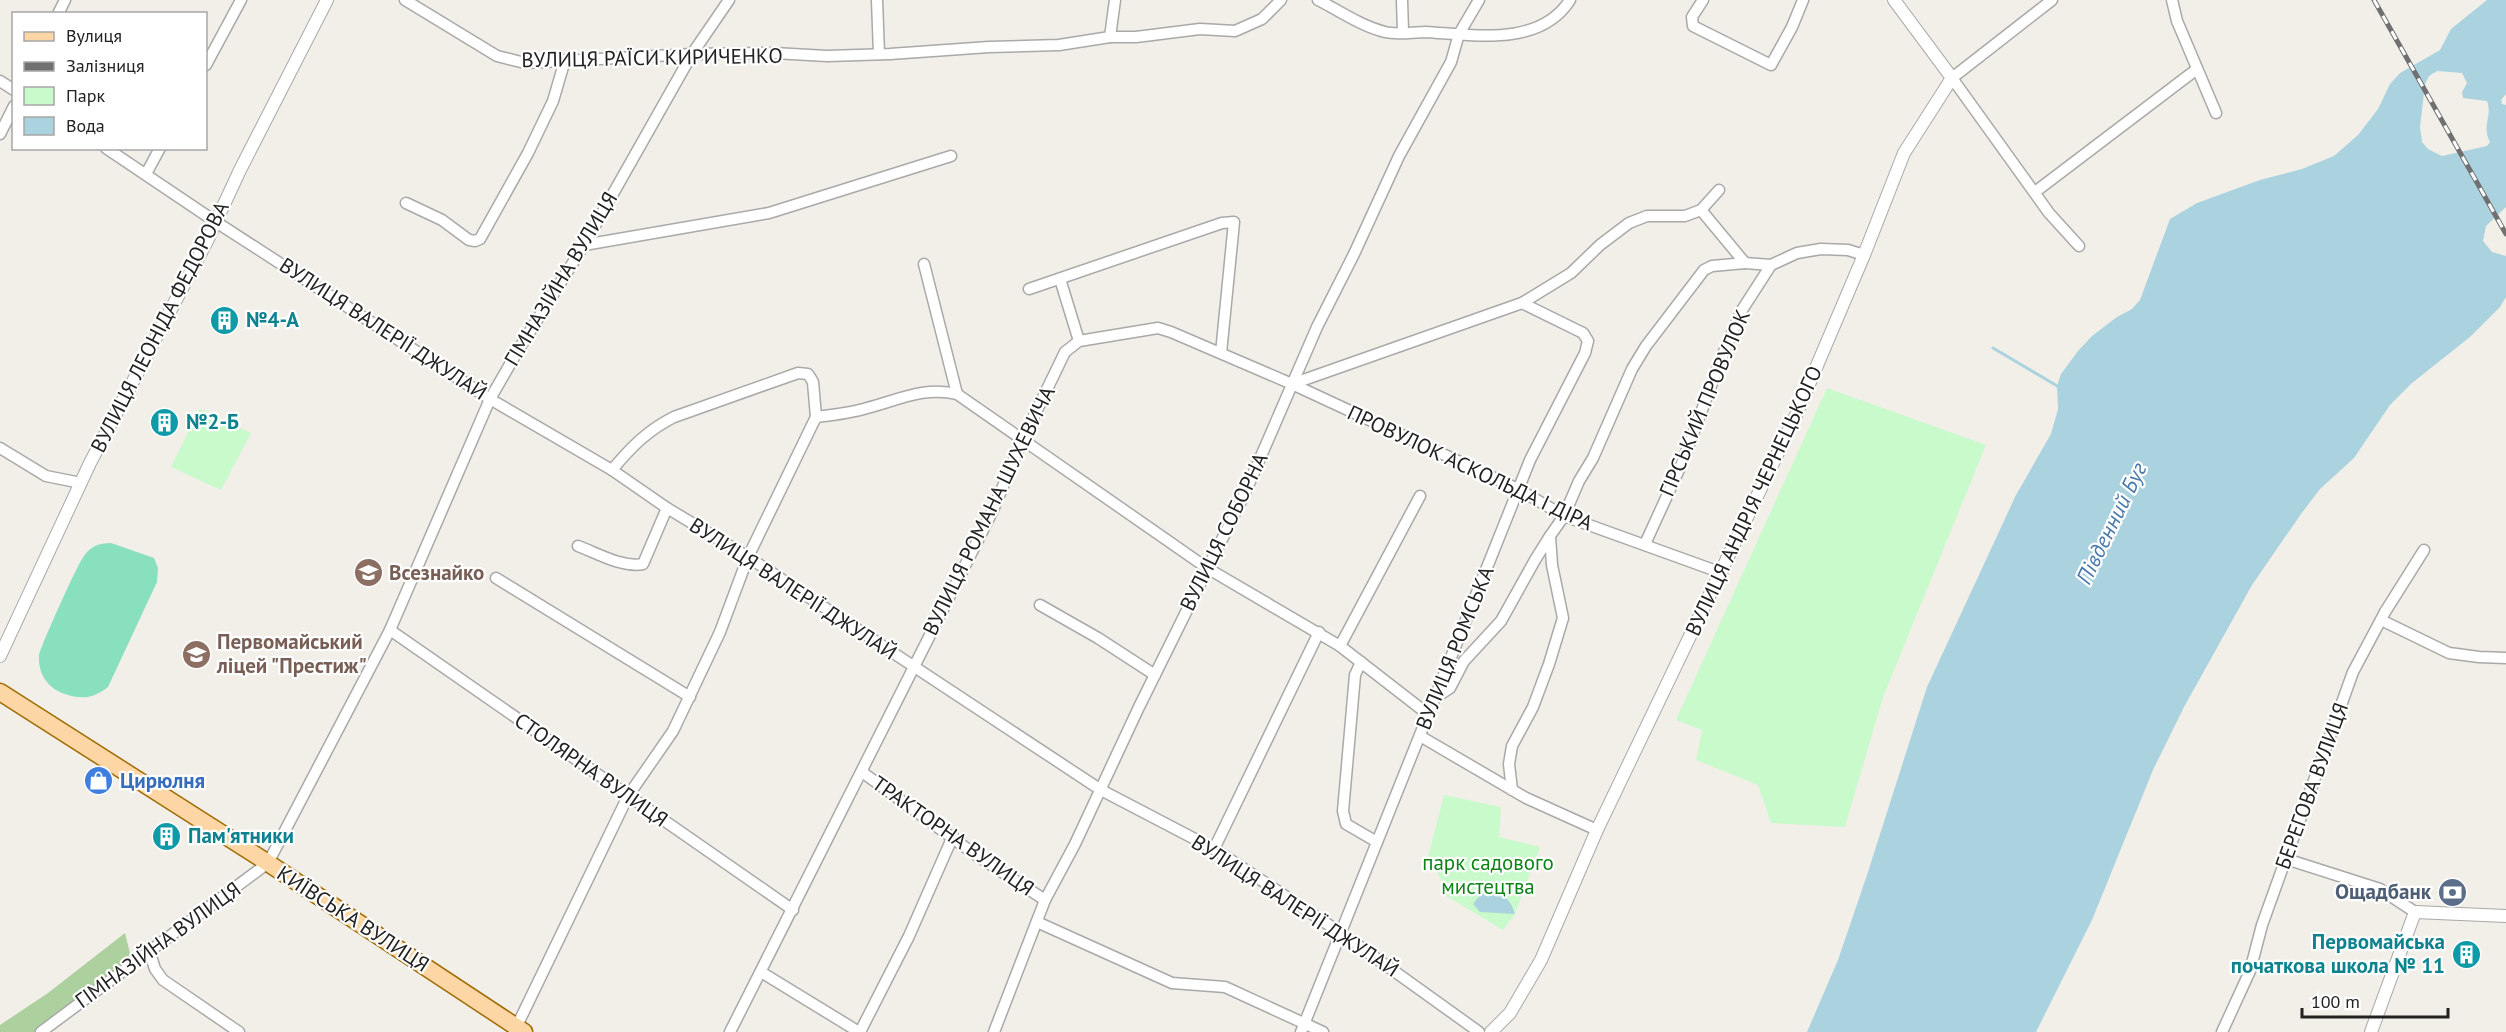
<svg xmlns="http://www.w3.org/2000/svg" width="2506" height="1032" font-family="'PT Sans',sans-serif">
  <rect width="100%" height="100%" fill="#f2efe9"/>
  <path fill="#add19e" d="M 125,933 L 133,965 L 41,1032 L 0,1032 L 0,1025 L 48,993 Z"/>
  <g fill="#c8facc">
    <path d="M 1827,388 L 1986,445 L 1883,697 L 1845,827 L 1771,823 L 1758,785 L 1696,760 L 1702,730 L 1676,720 Z"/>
    <path d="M 200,409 L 251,433 L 221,490 L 171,467 Z"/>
    <path d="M 1444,795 L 1501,807 L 1499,837 L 1540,847 L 1515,914 L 1503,930 L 1440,892 L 1442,881 L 1428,857 Z"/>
  </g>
  <path fill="#88e0be" d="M 111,543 L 154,558 L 158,568 L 157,582 L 108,687 C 94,698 82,700 65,694 C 49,689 38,675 39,656 C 39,650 78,563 84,556 C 91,546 99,543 111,543 Z"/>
  <g fill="#aad3df" fill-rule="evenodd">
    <path d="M 2487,0 L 2506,0 L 2506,94 L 2501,100 L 2502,104 L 2506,105 L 2506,207 L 2486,226 L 2483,241 L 2492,252 L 2506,256 L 2506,297 L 2500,307 L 2470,337 L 2412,383 L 2390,405 L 2354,458 L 2320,489 L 2301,514 L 2252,585 L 2184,707 L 2153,770 L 2092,920 L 2036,1032 L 1807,1032 L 1838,960 L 1867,875 L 1927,687 L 2016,495 L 2051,434 L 2058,409 L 2057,386 L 2061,374 L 2078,351 L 2092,336 L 2117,317 L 2132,309 L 2140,300 L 2170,219 L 2197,203 L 2260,180 L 2302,169 L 2334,156 L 2358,135 L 2378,109 L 2390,84 L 2400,73 L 2440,50 L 2451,29 ZM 2437,71 L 2462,73 L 2467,83 L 2462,92 L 2463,98 L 2487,101 C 2493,117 2481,125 2490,142 L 2487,146 L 2442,156 L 2428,149 L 2422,142 L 2420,127 L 2425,84 L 2429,76 Z"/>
    <path d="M 1493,892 L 1503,893 L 1512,906 L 1515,914 L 1480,912 L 1473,904 L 1481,894 Z"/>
  </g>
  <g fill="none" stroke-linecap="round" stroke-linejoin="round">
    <path stroke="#aad3df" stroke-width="3" d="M 1993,348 L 2059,387"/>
    <defs>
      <g id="minor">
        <path d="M 405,0 L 497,56 L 525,63 L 692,54 L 774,53 L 827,56 L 890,54 L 989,47 L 1059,45 L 1110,37 L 1136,37 L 1200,29 L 1235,31 L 1262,19 L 1281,0"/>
        <path d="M 877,0 L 879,54"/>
        <path d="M 1318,0 C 1340,11 1361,26 1385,32 C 1397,35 1413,32 1426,32 C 1474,35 1540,47 1570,0"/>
        <path d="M 1402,0 L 1403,31"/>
        <path d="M 1703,0 L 1692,17 L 1693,26 L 1771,65 L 1792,27 L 1803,0"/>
        <path d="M 2052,0 L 1952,78 L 2049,213 L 2079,246"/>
        <path d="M 2172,0 L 2177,21 L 2216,113"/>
        <path d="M 58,14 L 65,0"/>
        <path d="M 1110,37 L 1115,0"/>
        <path d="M 206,65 L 241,0"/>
        <path d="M 0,81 L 14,90"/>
        <path d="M 0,134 L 14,106"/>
        <path d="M 106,148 L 216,222 L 490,399 L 612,470 L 667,508 L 748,557 L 1101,790 L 1214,849 L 1341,933 L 1479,1032"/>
        <path d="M 146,174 L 160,148"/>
        <path d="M 2035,192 L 2197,69"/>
        <path d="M 406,203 L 442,220 L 469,240 L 475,241 L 480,239 L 528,153 L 553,101 L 565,60"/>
        <path d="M 1701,210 L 1745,263 L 1771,265 L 1797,253 L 1821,249 L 1848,250 L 1864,255"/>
        <path d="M 584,245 L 769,213 L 951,156"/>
        <path d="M 924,264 L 957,394"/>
        <path d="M 1060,279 L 1079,341"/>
        <path d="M 1029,289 L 1222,223 L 1234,222 L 1221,353"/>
        <path d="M 1292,384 L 1522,303 L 1571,273 L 1600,245 L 1629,223 L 1647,216 L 1685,216 L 1701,210 L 1719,190"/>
        <path d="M 816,417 C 833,415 851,413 867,408 C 898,400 925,386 957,394 L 1207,568 L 1340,646 L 1429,715"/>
        <path d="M 0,448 L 46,476 L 81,483"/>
        <path d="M 612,470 C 631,447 648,430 674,417 L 798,373 L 808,374 L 813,382 L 816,417"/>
        <path d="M 1645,544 L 1682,463 L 1723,354 L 1742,310 L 1771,265"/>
        <path d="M 578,546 C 597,553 622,568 643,564 L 667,508"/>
        <path d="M 496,578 L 690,697"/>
        <path d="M 1040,605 L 1098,638 L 1155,675"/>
        <path d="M 2381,620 L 2449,653 L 2479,657 L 2506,658"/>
        <path d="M 390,630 L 793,910"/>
        <path d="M 1340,646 L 1420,496"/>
        <path d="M 1361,662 L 1355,675 L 1343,811 L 1346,824 L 1377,842"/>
        <path d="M 1436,697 L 1450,688 L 1464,661 L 1501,621 L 1535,560 L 1550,536"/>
        <path d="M 1420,736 L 1526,798 L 1597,830"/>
        <path d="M 862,772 L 973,853 L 1045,900"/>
        <path d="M 1512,790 L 1509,764 L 1512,746 L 1533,707 L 1549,664 L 1563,618 L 1552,565 L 1550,536 L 1564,516 L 1579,481 L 1593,458 L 1632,369 L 1646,346 L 1704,270 L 1712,266 L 1745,263"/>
        <path d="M 1214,849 L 1319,632"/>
        <path d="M 2286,859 L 2380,889 L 2415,912"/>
        <path d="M 1037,922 L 1172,983 L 1225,987 L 1323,1032"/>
        <path d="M 150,953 L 155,969 L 163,980 L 239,1032"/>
        <path d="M 761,972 L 859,1032"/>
        <path d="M 41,1032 L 268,863 L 390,630 L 490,399 L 517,352 L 584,245 L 692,54 L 729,0"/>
        <path d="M 514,1032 L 628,796 L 673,731 L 720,632 L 748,557 L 816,417"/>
        <path d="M 730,1032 L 993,510 L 1023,439 L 1065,352 L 1079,341 L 1158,328 L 1171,332 L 1292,384 L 1518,489 L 1564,516 L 1722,573"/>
        <path d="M 860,1032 L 909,936 L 953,836"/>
        <path d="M 994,1032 L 1045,900 L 1075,844 L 1139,707 L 1245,493 L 1317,327 L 1354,254 L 1399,156 L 1451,62 L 1459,34 L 1479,0"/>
        <path d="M 1301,1032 L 1530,460 L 1585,353 L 1588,341 L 1583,333 L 1522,303"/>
        <path d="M 2222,1032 L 2250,971 L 2262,925 L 2353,672 L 2385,612 L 2424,550"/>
      </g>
      <g id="tertiary">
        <path d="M 0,656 L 90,463 L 207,241 L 240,170 L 327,0"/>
        <path d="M 1491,1032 L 1510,1013 L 1541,960 L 1597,830 L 1796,415 L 1864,255 L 1904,153 L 1952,78 L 1894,0"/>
        <path d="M 2371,1032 L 2415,912 L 2506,916"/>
      </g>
      <path id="primary" d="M 0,692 L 268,863 L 524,1032"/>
    </defs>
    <use href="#minor" stroke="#a9a9a9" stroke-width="13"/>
    <use href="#tertiary" stroke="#a9a9a9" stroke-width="14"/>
    <use href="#primary" stroke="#a06b00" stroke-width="19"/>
    <use href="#minor" stroke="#fff" stroke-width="10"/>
    <use href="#tertiary" stroke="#fff" stroke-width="12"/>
    <use href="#primary" stroke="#fcd6a4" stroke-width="16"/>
    <defs>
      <path id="rail" d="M 2374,0 L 2506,234"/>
    </defs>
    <use href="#rail" stroke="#707070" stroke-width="5"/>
    <use href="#rail" stroke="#fff" stroke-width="3" stroke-dasharray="9" stroke-linecap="butt"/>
  </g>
  <defs>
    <symbol id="building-disc" viewBox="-11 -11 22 22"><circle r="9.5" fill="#0f9aa8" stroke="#fff"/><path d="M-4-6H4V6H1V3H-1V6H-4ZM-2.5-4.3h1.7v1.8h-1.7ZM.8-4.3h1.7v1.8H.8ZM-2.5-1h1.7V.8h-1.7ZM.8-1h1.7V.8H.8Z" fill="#fff"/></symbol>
    <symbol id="school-disc" viewBox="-11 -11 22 22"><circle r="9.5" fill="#8d6e63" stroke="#fff"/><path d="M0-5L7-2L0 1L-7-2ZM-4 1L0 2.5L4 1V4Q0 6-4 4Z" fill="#fff"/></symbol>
    <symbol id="shop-disc" viewBox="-11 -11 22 22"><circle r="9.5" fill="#3f7fe0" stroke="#fff"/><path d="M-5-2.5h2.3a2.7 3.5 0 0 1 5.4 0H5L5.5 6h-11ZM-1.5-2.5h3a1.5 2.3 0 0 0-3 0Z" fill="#fff"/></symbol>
    <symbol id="bank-disc" viewBox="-11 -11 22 22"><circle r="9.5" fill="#5c6f8a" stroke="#fff"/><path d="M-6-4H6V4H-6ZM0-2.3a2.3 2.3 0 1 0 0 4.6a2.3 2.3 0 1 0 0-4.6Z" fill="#fff"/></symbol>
  </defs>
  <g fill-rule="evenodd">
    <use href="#building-disc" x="208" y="304" width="33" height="33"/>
    <use href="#building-disc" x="148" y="406" width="33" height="33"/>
    <use href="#school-disc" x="352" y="556" width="33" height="33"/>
    <use href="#school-disc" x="180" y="638" width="33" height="33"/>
    <use href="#shop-disc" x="82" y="764" width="33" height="33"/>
    <use href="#building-disc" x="150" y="820" width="33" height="33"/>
    <use href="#bank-disc" x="2436" y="876" width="33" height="33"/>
    <use href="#building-disc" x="2450" y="938" width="33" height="33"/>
  </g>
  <g text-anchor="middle" stroke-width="4.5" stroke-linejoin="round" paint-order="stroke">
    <g font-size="21" fill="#222" stroke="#fff">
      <text transform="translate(652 58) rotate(-1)" y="7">ВУЛИЦЯ РАЇСИ КИРИЧЕНКО</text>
      <text transform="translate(561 279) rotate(-59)" y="7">ГІМНАЗІЙНА ВУЛИЦЯ</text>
      <text transform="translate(160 327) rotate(-63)" y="7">ВУЛИЦЯ ЛЕОНІДА ФЕДОРОВА</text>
      <text transform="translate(383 329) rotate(33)" y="7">ВУЛИЦЯ ВАЛЕРІЇ ДЖУЛАЙ</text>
      <text transform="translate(1705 403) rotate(-67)" y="7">ГІРСЬКИЙ ПРОВУЛОК</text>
      <text transform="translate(1470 468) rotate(25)" y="7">ПРОВУЛОК АСКОЛЬДА І ДІРА</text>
      <text transform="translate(1754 501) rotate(-65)" y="7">ВУЛИЦЯ АНДРІЯ ЧЕРНЕЦЬКОГО</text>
      <text transform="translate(989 511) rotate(-64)" y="7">ВУЛИЦЯ РОМАНА ШУХЕВИЧА</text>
      <text transform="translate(1224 532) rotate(-64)" y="7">ВУЛИЦЯ СОБОРНА</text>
      <text transform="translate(793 589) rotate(33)" y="7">ВУЛИЦЯ ВАЛЕРІЇ ДЖУЛАЙ</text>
      <text transform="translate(1455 648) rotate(-68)" y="7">ВУЛИЦЯ РОМСЬКА</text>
      <text transform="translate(591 770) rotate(35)" y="7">СТОЛЯРНА ВУЛИЦЯ</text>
      <text transform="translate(2312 786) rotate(-70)" y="7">БЕРЕГОВА ВУЛИЦЯ</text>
      <text transform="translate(953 836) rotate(35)" y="7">ТРАКТОРНА ВУЛИЦЯ</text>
      <text transform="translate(1295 906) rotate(33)" y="7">ВУЛИЦЯ ВАЛЕРІЇ ДЖУЛАЙ</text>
      <text transform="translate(353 919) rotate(33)" y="7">КИЇВСЬКА ВУЛИЦЯ</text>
      <text transform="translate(158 945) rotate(-36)" y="7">ГІМНАЗІЙНА ВУЛИЦЯ</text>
    </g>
    <g font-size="21" font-weight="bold" fill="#0d838f" stroke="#fff" text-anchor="start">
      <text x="246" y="327">№4-А</text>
      <text x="186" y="429">№2-Б</text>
      <text x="188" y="843">Пам'ятники</text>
      <text x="2445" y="949" text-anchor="end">Первомайська<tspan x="2445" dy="24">початкова школа № 11</tspan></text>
    </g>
    <g font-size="21" font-weight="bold" fill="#785e54" stroke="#fff" text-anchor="start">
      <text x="389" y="580">Всезнайко</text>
      <text x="217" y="649">Первомайський<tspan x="217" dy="24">ліцей "Престиж"</tspan></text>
    </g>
    <g font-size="21" font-weight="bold" fill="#366cbe" stroke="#fff" text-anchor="start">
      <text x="120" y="788">Цирюлня</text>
    </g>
    <g font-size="21" fill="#0c8416" stroke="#fff">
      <text x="1488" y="870">парк садового<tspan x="1488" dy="24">мистецтва</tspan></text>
    </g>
    <g font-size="21" font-weight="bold" fill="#4e5e75" stroke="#fff" text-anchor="end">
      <text x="2431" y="899">Ощадбанк</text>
    </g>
    <g font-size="22" font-style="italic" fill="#4a7aab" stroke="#fff">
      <text transform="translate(2111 523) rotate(-64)" y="8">Південний Буг</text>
    </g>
  </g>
  <rect x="12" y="12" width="195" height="138" fill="#ffffff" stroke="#a7a7a7" stroke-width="1.5"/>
  <rect x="24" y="32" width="30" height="9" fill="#fcd6a4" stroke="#a7a7a7" stroke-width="1.5"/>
  <text x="66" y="42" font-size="18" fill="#222222">Вулиця</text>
  <rect x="24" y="62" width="30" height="9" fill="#707070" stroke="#a7a7a7" stroke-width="1.5"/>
  <text x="66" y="72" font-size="18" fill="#222222">Залізниця</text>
  <rect x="24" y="87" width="30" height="18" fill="#c8facc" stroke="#a7a7a7" stroke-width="1.5"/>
  <text x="66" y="102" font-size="18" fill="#222222">Парк</text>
  <rect x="24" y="117" width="30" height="18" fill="#aad3df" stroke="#a7a7a7" stroke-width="1.5"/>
  <text x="66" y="132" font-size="18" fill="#222222">Вода</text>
  <path d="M2302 1008v9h146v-9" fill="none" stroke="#222222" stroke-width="3"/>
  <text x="2311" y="1008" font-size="18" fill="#222222" stroke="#ffffff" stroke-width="4.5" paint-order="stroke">100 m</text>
</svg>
